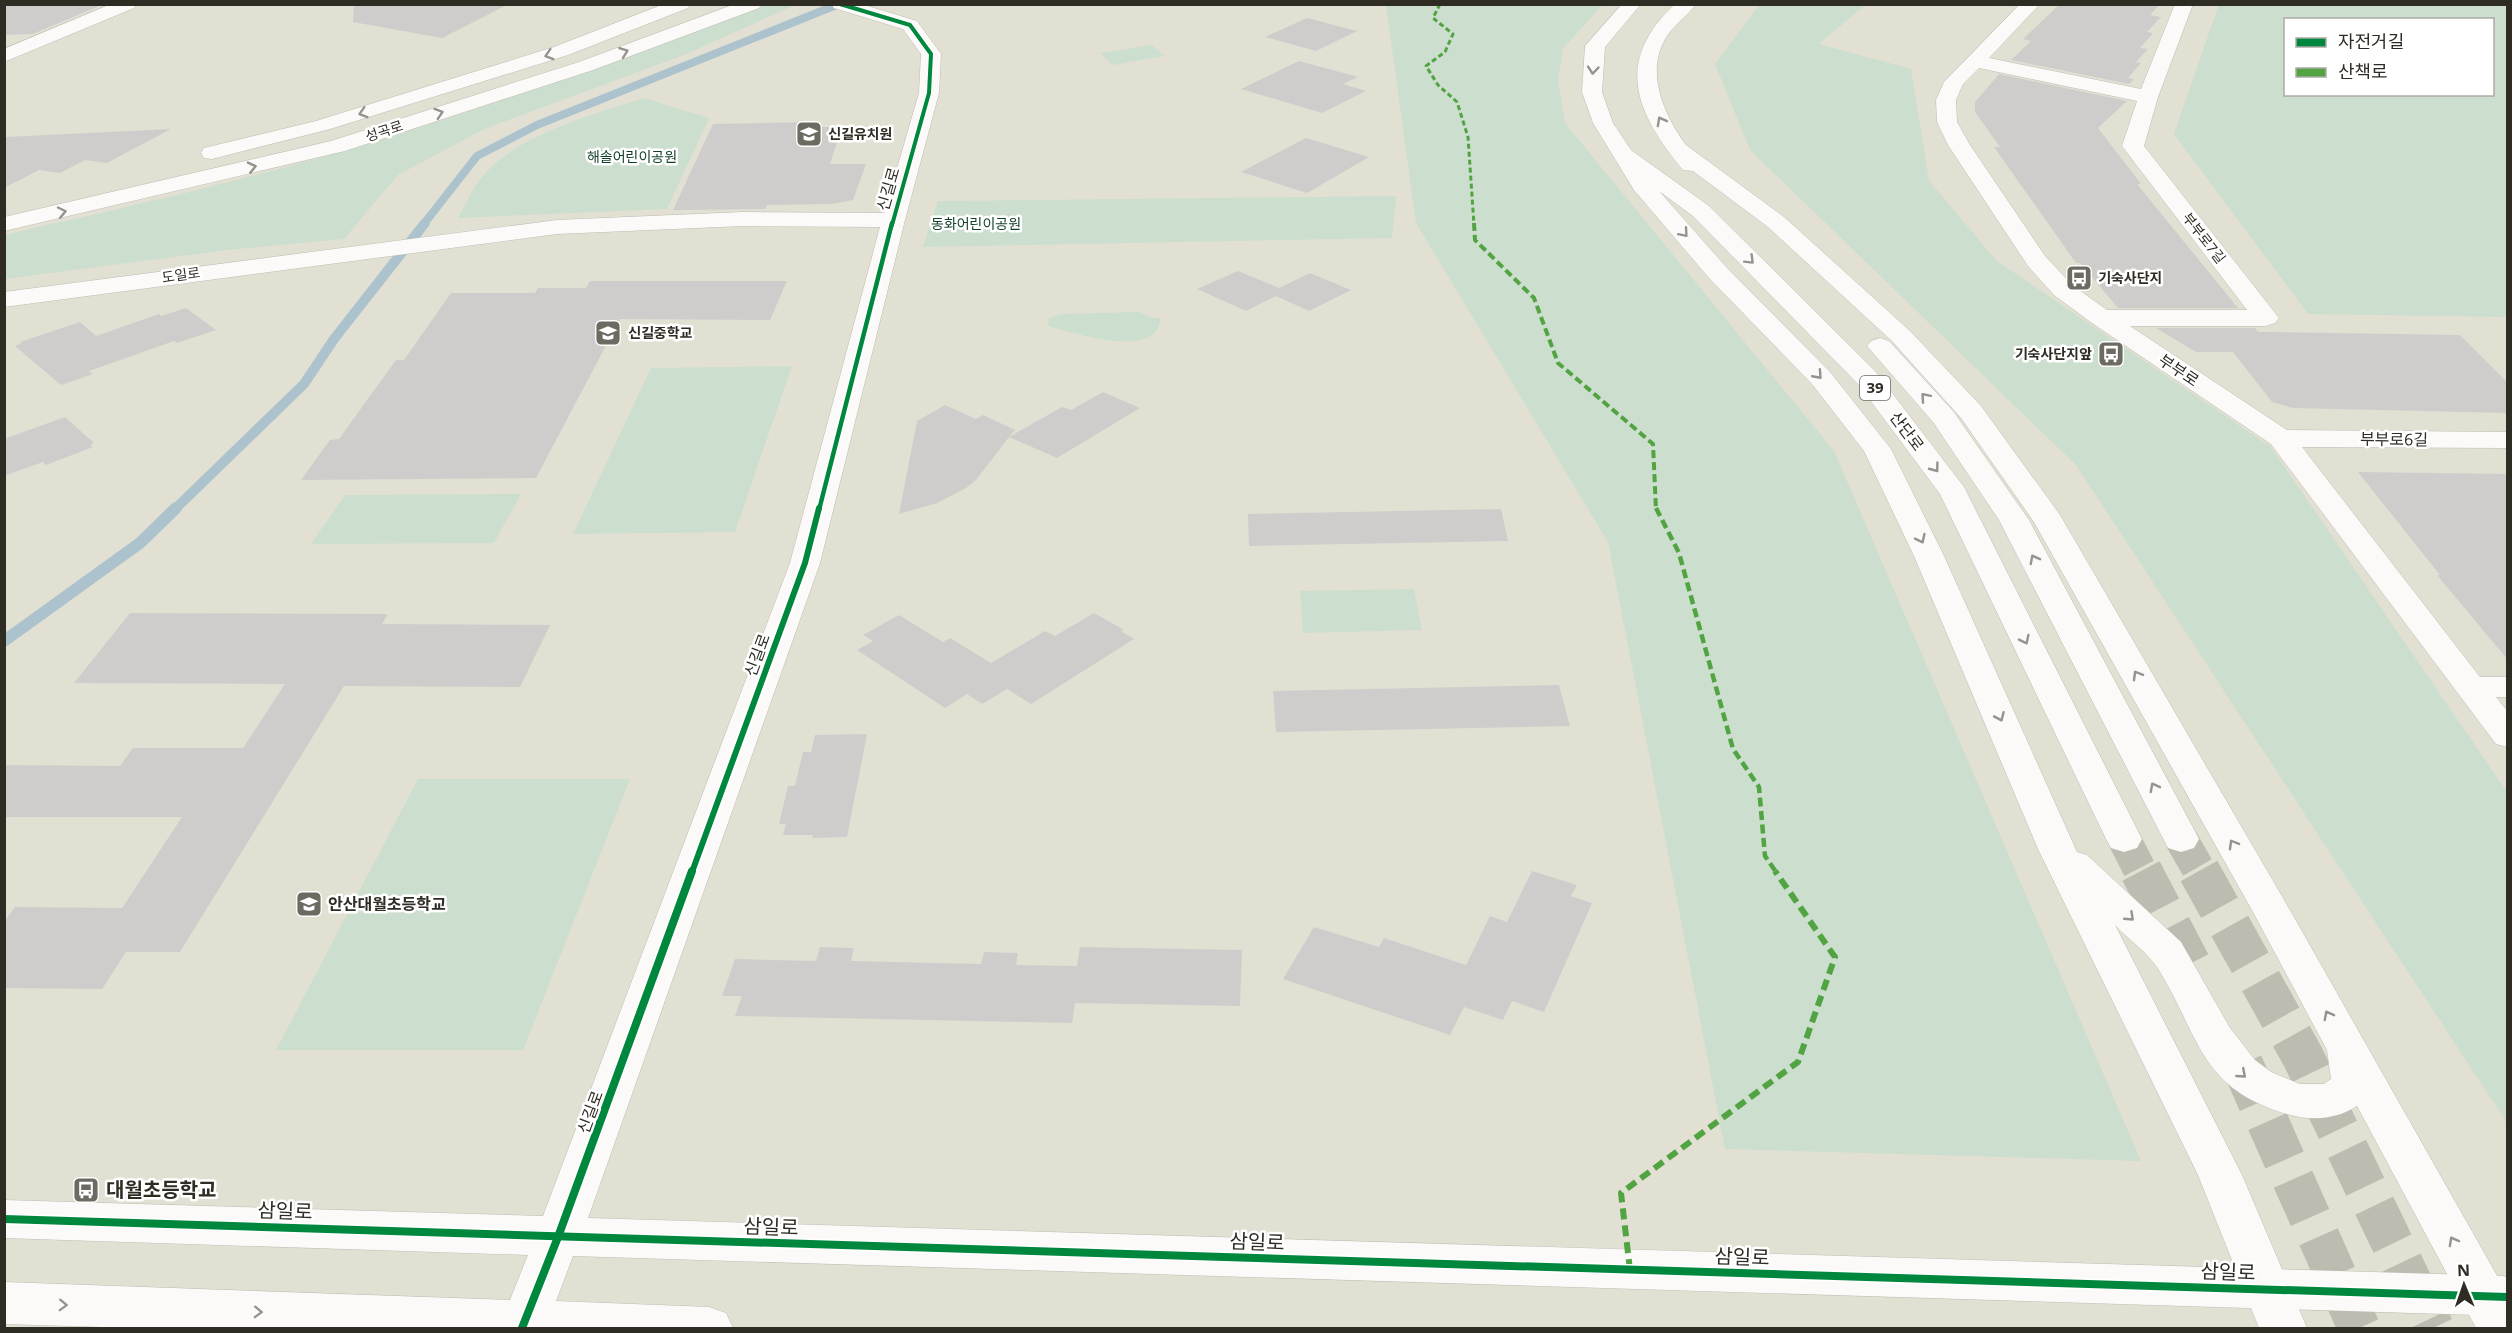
<svg xmlns="http://www.w3.org/2000/svg" width="2512" height="1333" font-family="'Open Sans','Noto Sans KR',sans-serif">
  <rect width="100%" height="100%" fill="#e2e0d3"/>
  <g fill="#ccdecd" fill-rule="evenodd">
    <path d="M 1760,4 L 1865,5 L 1819,44 L 1911,69 L 1929,181 L 1997,261 L 2271,447 L 2507,792 L 2507,1123 L 2076,465 L 1750,150 L 1715,64 Z"/>
    <path d="M 2219,4 L 2507,5 L 2507,317 L 2308,314 L 2174,134 ZM 2286,20 L 2492,20 L 2492,94 L 2286,94 Z"/>
    <path d="M 766,5 L 795,5 L 684,55 L 484,129 L 398,175 L 344,239 L 227,250 L 5,279 L 4,235 C 128,207 252,179 373,142 C 506,102 636,51 766,5 Z"/>
    <path d="M 1386,5 L 1602,5 L 1563,49 L 1558,80 L 1565,123 L 1834,451 L 2141,1161 L 1725,1149 L 1608,542 L 1416,223 Z"/>
    <path d="M 1151,45 L 1165,56 L 1113,65 L 1100,53 Z"/>
    <path d="M 644,98 L 709,118 L 667,209 L 458,218 C 465,205 472,190 481,178 C 517,134 592,115 644,98 Z"/>
    <path d="M 1396,196 L 1392,238 L 923,247 L 938,201 Z"/>
    <path d="M 1139,312 L 1152,318 L 1160,318 C 1159,362 1071,332 1048,326 L 1049,318 L 1060,314 Z"/>
    <path d="M 792,366 L 735,532 L 573,534 L 651,368 Z"/>
    <path d="M 521,494 L 494,543 L 311,544 L 345,495 Z"/>
    <path d="M 1414,589 L 1422,630 L 1303,633 L 1300,591 Z"/>
    <path d="M 418,779 L 630,779 L 523,1050 L 276,1050 Z"/>
  </g>
  <g fill="none" stroke-linecap="round" stroke-linejoin="round">
    <path stroke="#acc3ce" stroke-width="8" d="M 423,225 L 477,156 L 537,125 L 839,4"/>
    <path stroke="#acc3ce" stroke-width="10" d="M 174,510 L 304,384 L 334,339 L 425,223"/>
    <path stroke="#acc3ce" stroke-width="12" d="M 4,641 L 140,543 L 176,508"/>
  </g>
  <g fill="#cfcdcb">
    <path d="M 4,4 L 104,4 L 33,34 L 4,35 Z"/>
    <path d="M 354,4 L 509,4 L 442,38 L 353,22 Z"/>
    <path d="M 2060,4 L 2160,4 L 2150,15 L 2161,17 L 2147,32 L 2153,33 L 2140,48 L 2148,49 L 2136,62 L 2141,63 L 2128,78 L 2134,79 L 2129,84 L 2011,60 L 2031,41 L 2023,39 Z"/>
    <path d="M 1307,18 L 1357,31 L 1316,51 L 1265,37 Z"/>
    <path d="M 1299,61 L 1358,77 L 1343,84 L 1366,91 L 1322,113 L 1241,89 Z"/>
    <path d="M 1999,74 L 2127,101 L 2098,128 L 2141,184 L 2137,184 L 2238,308 L 2118,308 L 2080,263 L 2076,263 L 1994,147 L 2000,147 L 1975,112 L 1975,102 Z"/>
    <path d="M 815,122 L 814,127 L 842,127 L 830,164 L 866,164 L 853,200 L 832,204 L 767,205 L 765,209 L 673,210 L 713,124 Z"/>
    <path d="M 171,129 L 107,163 L 85,160 L 60,173 L 39,170 L 4,188 L 4,137 Z"/>
    <path d="M 1306,138 L 1369,157 L 1307,193 L 1241,172 Z"/>
    <path d="M 1238,271 L 1279,288 L 1310,273 L 1351,290 L 1309,311 L 1276,296 L 1246,311 L 1197,289 Z"/>
    <path d="M 590,281 L 787,281 L 770,320 L 620,319 L 536,478 L 301,480 L 330,440 L 339,439 L 396,360 L 404,360 L 451,293 L 535,293 L 538,288 L 586,288 Z"/>
    <path d="M 186,308 L 216,330 L 177,343 L 174,341 L 89,371 L 93,374 L 61,385 L 15,346 L 22,343 L 20,342 L 80,322 L 96,336 L 159,314 L 161,316 Z"/>
    <path d="M 2156,328 L 2255,328 L 2258,332 L 2264,332 L 2460,335 L 2508,383 L 2508,413 L 2293,408 L 2272,402 L 2233,352 L 2196,352 Z"/>
    <path d="M 1103,392 L 1140,408 L 1057,458 L 1009,437 L 976,480 L 966,488 L 937,503 L 899,514 L 917,421 L 945,405 L 976,419 L 983,415 L 1015,430 L 1009,437 L 1062,407 L 1071,410 Z"/>
    <path d="M 65,417 L 94,443 L 90,445 L 93,447 L 46,465 L 43,462 L 4,476 L 4,439 Z"/>
    <path d="M 2358,472 L 2508,474 L 2508,660 L 2437,575 L 2440,575 Z"/>
    <path d="M 1501,509 L 1508,541 L 1249,546 L 1248,514 Z"/>
    <path d="M 130,613 L 388,614 L 382,624 L 550,625 L 520,687 L 344,686 L 180,952 L 126,952 L 102,989 L 4,988 L 4,922 L 15,907 L 122,908 L 182,817 L 4,817 L 4,765 L 120,766 L 133,748 L 243,748 L 285,684 L 74,683 Z"/>
    <path d="M 1094,613 L 1124,630 L 1121,631 L 1134,639 L 1031,704 L 1007,689 L 982,704 L 967,694 L 945,708 L 857,650 L 873,641 L 863,635 L 899,615 L 943,642 L 950,638 L 991,663 L 1045,631 L 1055,636 Z"/>
    <path d="M 1559,685 L 1570,726 L 1276,732 L 1273,691 Z"/>
    <path d="M 867,734 L 847,837 L 812,838 L 813,835 L 783,835 L 786,824 L 779,824 L 788,786 L 795,786 L 803,752 L 811,752 L 815,735 Z"/>
    <path d="M 1532,871 L 1577,885 L 1571,896 L 1592,903 L 1544,1012 L 1512,1001 L 1503,1020 L 1464,1007 L 1450,1035 L 1283,979 L 1314,927 L 1379,947 L 1384,938 L 1466,965 L 1490,916 L 1507,922 Z"/>
    <path d="M 820,947 L 854,948 L 851,961 L 981,964 L 984,952 L 1018,953 L 1016,965 L 1077,966 L 1080,947 L 1242,950 L 1240,1006 L 1075,1003 L 1072,1023 L 735,1016 L 742,996 L 722,996 L 735,959 L 816,961 Z"/>
  </g>
  <g fill="none" stroke-linecap="round" stroke-linejoin="round">
    <g stroke="#bebcb0" stroke-width="33" stroke-dasharray="33 16" stroke-linecap="butt">
      <path d="M 2124,839 L 2141,872"/>
      <path d="M 2181,839 L 2200,872"/>
    </g>
    <g stroke="#bebcb0" stroke-width="42" stroke-dasharray="42 21" stroke-linecap="butt">
      <path d="M 2141,871 L 2197,978"/>
      <path d="M 2199,871 L 2303,1057 L 2433,1328"/>
      <path d="M 2242,1064 L 2359,1328"/>
    </g>
    <defs>
      <g id="minor">
        <path d="M 111,4 L 137,4 L 134,8 L 4,62 L 4,49 Z"/>
        <path d="M 831,4 L 861,4 L 917,21 L 941,54 L 939,93 L 905,220 L 820,563 L 588,1218 L 2503,1276 L 2508,1278 L 2508,1316 L 573,1256 L 556,1301 L 709,1307 L 726,1313 L 733,1328 L 136,1328 L 4,1324 L 4,1282 L 510,1300 L 528,1255 L 4,1238 L 4,1200 L 543,1216 L 790,563 L 880,227 L 743,226 L 557,234 L 4,307 L 4,292 L 557,220 L 743,212 L 884,213 L 919,93 L 921,54 L 903,29 L 834,8 Z"/>
        <path d="M 2020,4 L 2040,4 L 1989,58 L 2141,89 L 2175,4 L 2193,4 L 2158,97 L 2144,146 L 2279,318 L 2275,323 L 2266,326 L 2130,326 L 2287,430 L 2508,432 L 2508,448 L 2302,447 L 2480,677 L 2508,677 L 2508,697 L 2496,697 L 2508,712 L 2508,747 L 2496,744 L 2271,444 L 2092,323 L 2054,295 L 2028,266 L 1948,145 L 1937,122 L 1936,100 L 1944,82 ZM 1979,68 L 2137,101 L 2122,146 L 2247,310 L 2107,310 L 2072,285 L 2045,256 L 1970,145 L 1957,122 L 1956,100 L 1963,84 Z"/>
      </g>
      <g id="major">
        <path d="M 664,4 L 691,4 L 688,8 L 568,55 L 330,129 L 212,159 L 204,158 L 201,153 L 204,148 L 316,121 L 554,47 Z"/>
        <path d="M 735,4 L 762,4 L 759,8 L 593,70 L 345,151 L 4,231 L 4,217 L 331,141 L 579,62 Z"/>
        <path d="M 1622,4 L 1641,4 L 1605,47 L 1602,92 L 1613,123 L 1631,150 L 1709,206 L 1876,372 L 1964,487 L 2142,839 L 2137,848 L 2124,852 L 2111,848 L 2106,839 L 1940,494 L 1858,384 L 1693,216 L 1659,191 L 1727,268 L 1830,372 L 1891,449 L 1944,556 L 2077,852 L 2087,855 L 2181,942 L 2230,1028 L 2255,1060 L 2271,1072 L 2300,1084 L 2324,1084 L 2331,1079 L 2327,1050 L 2253,912 L 2034,522 L 1961,418 L 1892,341 L 1768,227 L 1693,171 L 1683,170 C 1636,113 1613,62 1675,4 L 1696,4 C 1687,16 1675,24 1667,36 C 1644,71 1664,115 1686,145 L 1784,217 L 1910,331 L 1981,406 L 2060,515 L 2291,912 L 2508,1295 L 2508,1328 L 2476,1328 L 2357,1106 C 2335,1120 2311,1121 2287,1114 C 2198,1088 2200,1035 2157,967 C 2146,951 2128,939 2115,925 L 2242,1175 L 2307,1328 L 2259,1328 L 2198,1175 L 2038,849 L 1914,556 L 1864,451 L 1812,384 L 1709,278 L 1634,190 L 1593,123 L 1582,92 L 1585,46 Z"/>
        <path d="M 1880,338 L 1889,341 L 1953,411 L 2029,520 L 2199,839 L 2194,848 L 2181,852 L 2168,848 L 1999,520 L 1933,422 L 1867,346 L 1871,341 Z"/>
      </g>
    </defs>
    <use href="#minor" stroke="#bebcb2" stroke-width="1"/>
    <use href="#major" stroke="#bebcb2" stroke-width="1"/>
    <use href="#minor" fill="#fbfaf8" fill-rule="evenodd"/>
    <use href="#major" fill="#fbfaf8" fill-rule="evenodd"/>
    <path stroke="#52a442" stroke-width="3" stroke-dasharray="5 3" stroke-linecap="butt" d="M 1440,4 L 1433,18 L 1453,34 L 1445,52 L 1426,66 L 1438,85 L 1457,102 L 1468,137 L 1474,225"/>
    <path stroke="#52a442" stroke-width="4" stroke-dasharray="8 4" stroke-linecap="butt" d="M 1474,223 L 1475,240 L 1534,298 L 1558,363 L 1653,444 L 1656,510"/>
    <path stroke="#52a442" stroke-width="4.5" stroke-dasharray="9 4.5" stroke-linecap="butt" d="M 1656,508 L 1679,553 L 1733,749 L 1759,787 L 1765,856 L 1776,872"/>
    <path stroke="#52a442" stroke-width="6" stroke-dasharray="11 6" stroke-linecap="butt" d="M 1630,1270 L 1621,1193 L 1798,1062 L 1835,957 L 1775,871"/>
    <defs>
      <path id="cycleway-far3" d="M 840,4 L 910,25 L 931,54 L 929,93 L 892,225"/>
      <path id="cycleway-far2" d="M 819,510 L 892,223"/>
      <path id="cycleway-far1" d="M 692,872 L 805,563 L 819,508"/>
      <g id="cycleway">
        <path d="M 4,1219 L 2508,1297"/>
        <path d="M 522,1328 L 558,1237 L 692,871"/>
      </g>
    </defs>
    <use href="#cycleway-far3" stroke="#fff" stroke-width="6"/>
    <use href="#cycleway-far2" stroke="#fff" stroke-width="8"/>
    <use href="#cycleway-far1" stroke="#fff" stroke-width="10"/>
    <use href="#cycleway" stroke="#fff" stroke-width="11"/>
    <use href="#cycleway-far3" stroke="#00873e" stroke-width="4"/>
    <use href="#cycleway-far2" stroke="#00873e" stroke-width="4.5"/>
    <use href="#cycleway-far1" stroke="#00873e" stroke-width="6"/>
    <use href="#cycleway" stroke="#00873e" stroke-width="8"/>
  </g>
  <defs><path id="oneway-chevron" d="M-2-3.5L2.5 0L-2 3.5" fill="none" stroke-width="1.6" stroke-linecap="round" stroke-linejoin="round" transform="scale(1.5)"/></defs>
  <g stroke="#94938e">
    <use href="#oneway-chevron" transform="translate(624 52) rotate(-20)"/>
    <use href="#oneway-chevron" transform="translate(549 55) rotate(163)"/>
    <use href="#oneway-chevron" transform="translate(1593 70) rotate(95)"/>
    <use href="#oneway-chevron" transform="translate(363 113) rotate(163)"/>
    <use href="#oneway-chevron" transform="translate(439 113) rotate(-18)"/>
    <use href="#oneway-chevron" transform="translate(1661 121) rotate(-119)"/>
    <use href="#oneway-chevron" transform="translate(252 167) rotate(-13)"/>
    <use href="#oneway-chevron" transform="translate(62 212) rotate(-12)"/>
    <use href="#oneway-chevron" transform="translate(1684 233) rotate(49)"/>
    <use href="#oneway-chevron" transform="translate(1750 260) rotate(45)"/>
    <use href="#oneway-chevron" transform="translate(1818 375) rotate(48)"/>
    <use href="#oneway-chevron" transform="translate(1925 397) rotate(-131)"/>
    <use href="#oneway-chevron" transform="translate(1935 468) rotate(53)"/>
    <use href="#oneway-chevron" transform="translate(1921 539) rotate(64)"/>
    <use href="#oneway-chevron" transform="translate(2034 559) rotate(-118)"/>
    <use href="#oneway-chevron" transform="translate(2025 640) rotate(64)"/>
    <use href="#oneway-chevron" transform="translate(2137 675) rotate(-120)"/>
    <use href="#oneway-chevron" transform="translate(2000 717) rotate(66)"/>
    <use href="#oneway-chevron" transform="translate(2154 787) rotate(-118)"/>
    <use href="#oneway-chevron" transform="translate(2233 844) rotate(-120)"/>
    <use href="#oneway-chevron" transform="translate(2130 917) rotate(43)"/>
    <use href="#oneway-chevron" transform="translate(2328 1015) rotate(-118)"/>
    <use href="#oneway-chevron" transform="translate(2242 1074) rotate(41)"/>
    <use href="#oneway-chevron" transform="translate(2453 1241) rotate(-119)"/>
    <use href="#oneway-chevron" transform="translate(63 1305) rotate(2)"/>
    <use href="#oneway-chevron" transform="translate(258 1312) rotate(2)"/>
  </g>
  <defs>
    <symbol id="school-square" viewBox="-11 -11 22 22"><rect x="-9" y="-9" width="18" height="18" rx="4" fill="#6d6b61" stroke="#fff"/><path d="M0-5L7-2L0 1L-7-2ZM-4 1L0 2.5L4 1V4Q0 6-4 4Z" fill="#fff"/></symbol>
    <symbol id="bus-square" viewBox="-11 -11 22 22"><rect x="-9" y="-9" width="18" height="18" rx="4" fill="#6d6b61" stroke="#fff"/><path d="M-5-6H5V4H4V6H2V4H-2V6H-4V4H-5ZM-3.5-4V0h7V-4ZM-3.5 1.2v1.5H-2V1.2ZM2 1.2v1.5H3.5V1.2Z" fill="#fff"/></symbol>
  </defs>
  <g fill-rule="evenodd">
    <use href="#school-square" x="794" y="119" width="30" height="30"/>
    <use href="#bus-square" x="2064" y="263" width="30" height="30"/>
    <use href="#school-square" x="593" y="318" width="30" height="30"/>
    <use href="#bus-square" x="2096" y="339" width="30" height="30"/>
    <use href="#school-square" x="294" y="889" width="30" height="30"/>
    <use href="#bus-square" x="71" y="1175" width="30" height="30"/>
  </g>
  <g text-anchor="middle" stroke-width="5" stroke-linejoin="round" paint-order="stroke">
    <g font-size="14" fill="#2e2c23" stroke="#fff">
      <text transform="translate(384 131) rotate(-18)" y="5">성곡로</text>
      <text transform="translate(2204 238) rotate(52)" y="5">부부로7길</text>
      <text transform="translate(181 275) rotate(-8)" y="5">도일로</text>
    </g>
    <g font-size="14" font-weight="bold" fill="#2e2c23" stroke="#fff" text-anchor="start">
      <text x="828" y="139">신길유치원</text>
      <text x="2098" y="283">기숙사단지</text>
      <text x="628" y="338">신길중학교</text>
      <text x="2092" y="359" text-anchor="end">기숙사단지앞</text>
    </g>
    <g font-size="14" fill="#113e28" stroke="#fff">
      <text x="632" y="162">해솔어린이공원</text>
      <text x="976" y="229">동화어린이공원</text>
    </g>
    <rect fill="#fff" stroke="#6d6b65" stroke-width="1.5" x="1860" y="376" width="30" height="24" rx="4.5"/>
    <g font-size="15" font-weight="bold" fill="#2e2c23">
      <text x="1875" y="393">39</text>
    </g>
    <g font-size="16" fill="#2e2c23" stroke="#fff">
      <text transform="translate(888 189) rotate(-74)" y="6">신길로</text>
      <text transform="translate(2179 370) rotate(34)" y="6">부부로</text>
      <text transform="translate(1907 431) rotate(53)" y="6">산단로</text>
      <text transform="translate(2394 439) rotate(1)" y="6">부부로6길</text>
      <text transform="translate(757 655) rotate(-70)" y="6">신길로</text>
      <text transform="translate(590 1112) rotate(-70)" y="6">신길로</text>
    </g>
    <g font-size="16" font-weight="bold" fill="#2e2c23" stroke="#fff" text-anchor="start">
      <text x="328" y="910">안산대월초등학교</text>
    </g>
    <g font-size="20" font-weight="bold" fill="#2e2c23" stroke="#fff" text-anchor="start">
      <text x="106" y="1197">대월초등학교</text>
    </g>
    <g font-size="20" fill="#2e2c23" stroke="#fff">
      <text transform="translate(285 1211) rotate(2)" y="7">삼일로</text>
      <text transform="translate(771 1227) rotate(2)" y="7">삼일로</text>
      <text transform="translate(1257 1242) rotate(2)" y="7">삼일로</text>
      <text transform="translate(1742 1257) rotate(2)" y="7">삼일로</text>
      <text transform="translate(2228 1272) rotate(2)" y="7">삼일로</text>
    </g>
  </g>
  <rect width="2512" height="1333" fill="none" stroke="#2e2c23" stroke-width="12"/>
  <rect x="2284" y="18" width="210" height="78" fill="#ffffff" stroke="#ababa7" stroke-width="1.5"/>
  <rect x="2296" y="38" width="30" height="9" fill="#00873e" stroke="#ababa7" stroke-width="1.5"/>
  <text x="2338" y="48" font-size="18" fill="#2e2c23">자전거길</text>
  <rect x="2296" y="68" width="30" height="9" fill="#52a442" stroke="#ababa7" stroke-width="1.5"/>
  <text x="2338" y="78" font-size="18" fill="#2e2c23">산책로</text>
  <g transform="translate(2464 1285) rotate(358)" stroke="#ffffff" stroke-width="4.5" paint-order="stroke">
  <path d="M0-4.5L10 22L0 15L-10 22Z" fill="#2e2c23"/>
  <text y="-9" font-size="16" font-weight="bold" text-anchor="middle" fill="#2e2c23">N</text>
  </g>
</svg>
